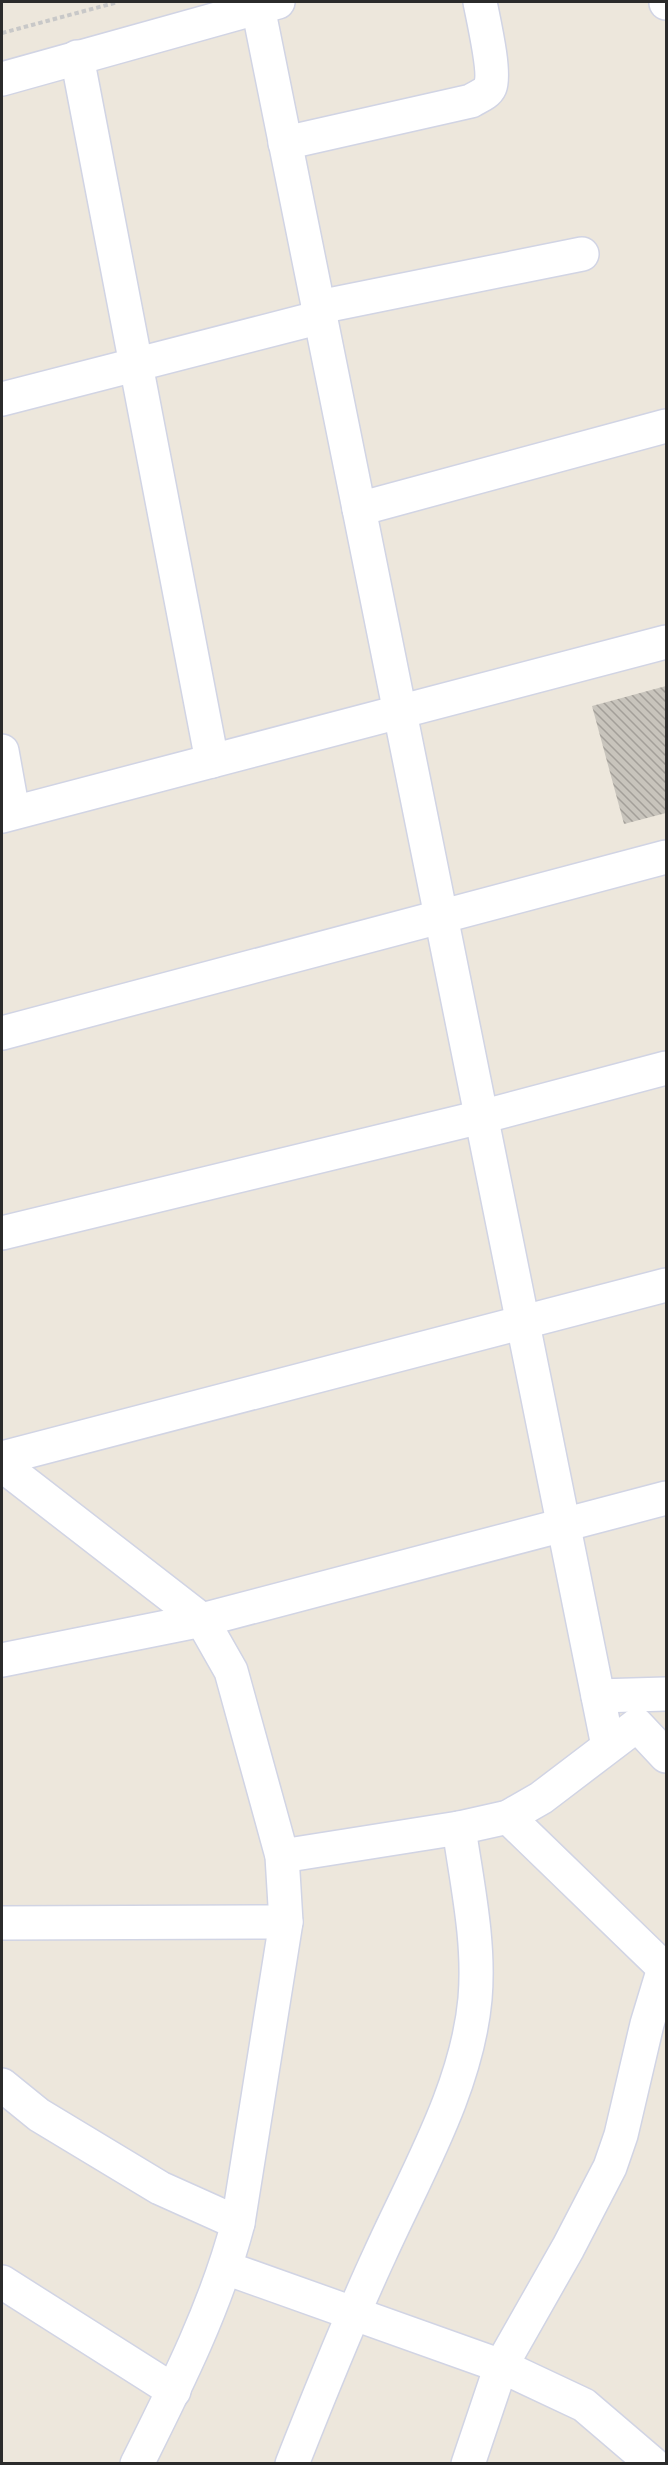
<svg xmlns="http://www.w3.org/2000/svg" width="668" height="2465" font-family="Poppins,sans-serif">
  <defs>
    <pattern id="building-back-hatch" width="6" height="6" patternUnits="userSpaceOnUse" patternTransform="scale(1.5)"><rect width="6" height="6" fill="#c8c4bc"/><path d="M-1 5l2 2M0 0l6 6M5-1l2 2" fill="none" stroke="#a39f99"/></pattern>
  </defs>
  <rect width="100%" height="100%" fill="#ede7dc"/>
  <path fill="url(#building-back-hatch)" d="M 666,686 L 666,813 L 624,824 L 592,706 Z"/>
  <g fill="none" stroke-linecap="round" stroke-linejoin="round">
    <defs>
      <g id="minor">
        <path d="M 666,2 L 666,3"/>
        <path d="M 258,7 L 608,1746"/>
        <path d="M 77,57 L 212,761"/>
        <path d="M 2,79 L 278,2"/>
        <path d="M 285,143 L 471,101 C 477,97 487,94 490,87 C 496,73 483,18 480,2"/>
        <path d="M 319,307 L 582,254"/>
        <path d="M 2,399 L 321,317"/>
        <path d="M 359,509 L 666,426"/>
        <path d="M 2,751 L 13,812"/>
        <path d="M 2,816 L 666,642"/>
        <path d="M 2,1033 L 666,857"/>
        <path d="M 2,1233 L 481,1117 L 666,1068"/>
        <path d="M 2,1458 L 666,1285"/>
        <path d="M 2,1465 L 202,1620 L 231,1671 L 282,1856 L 286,1922 L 238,2223 C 216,2307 176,2386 137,2464"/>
        <path d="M 2,1660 L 202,1620 L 666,1498"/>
        <path d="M 598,1696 L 666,1694"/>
        <path d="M 508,1817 L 666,1970"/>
        <path d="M 282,1856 L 459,1828 L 508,1817 L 541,1798 L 637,1725 L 666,1756"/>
        <path d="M 2,1923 L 286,1922"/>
        <path d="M 2,2085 L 39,2115 L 160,2188 L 238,2223"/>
        <path d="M 226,2268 L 501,2366 L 584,2405 L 653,2464"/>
        <path d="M 2,2282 L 174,2391"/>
        <path d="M 292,2464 C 320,2393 348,2323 380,2254 C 416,2174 467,2088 475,1999 C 480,1942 467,1884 459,1828"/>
        <path d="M 468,2464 L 501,2366 L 568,2248 L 610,2167 L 621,2135 L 647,2024 L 664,1968"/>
      </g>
    </defs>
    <use href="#minor" stroke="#d1d4e4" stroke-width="36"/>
    <path stroke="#c8c8c8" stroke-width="4" stroke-dasharray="4.5 3" stroke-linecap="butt" d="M 2,33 L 118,2"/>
    <use href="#minor" stroke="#fff" stroke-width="33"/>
  </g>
  <rect width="668" height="2465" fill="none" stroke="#2b2b2b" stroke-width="6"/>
</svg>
